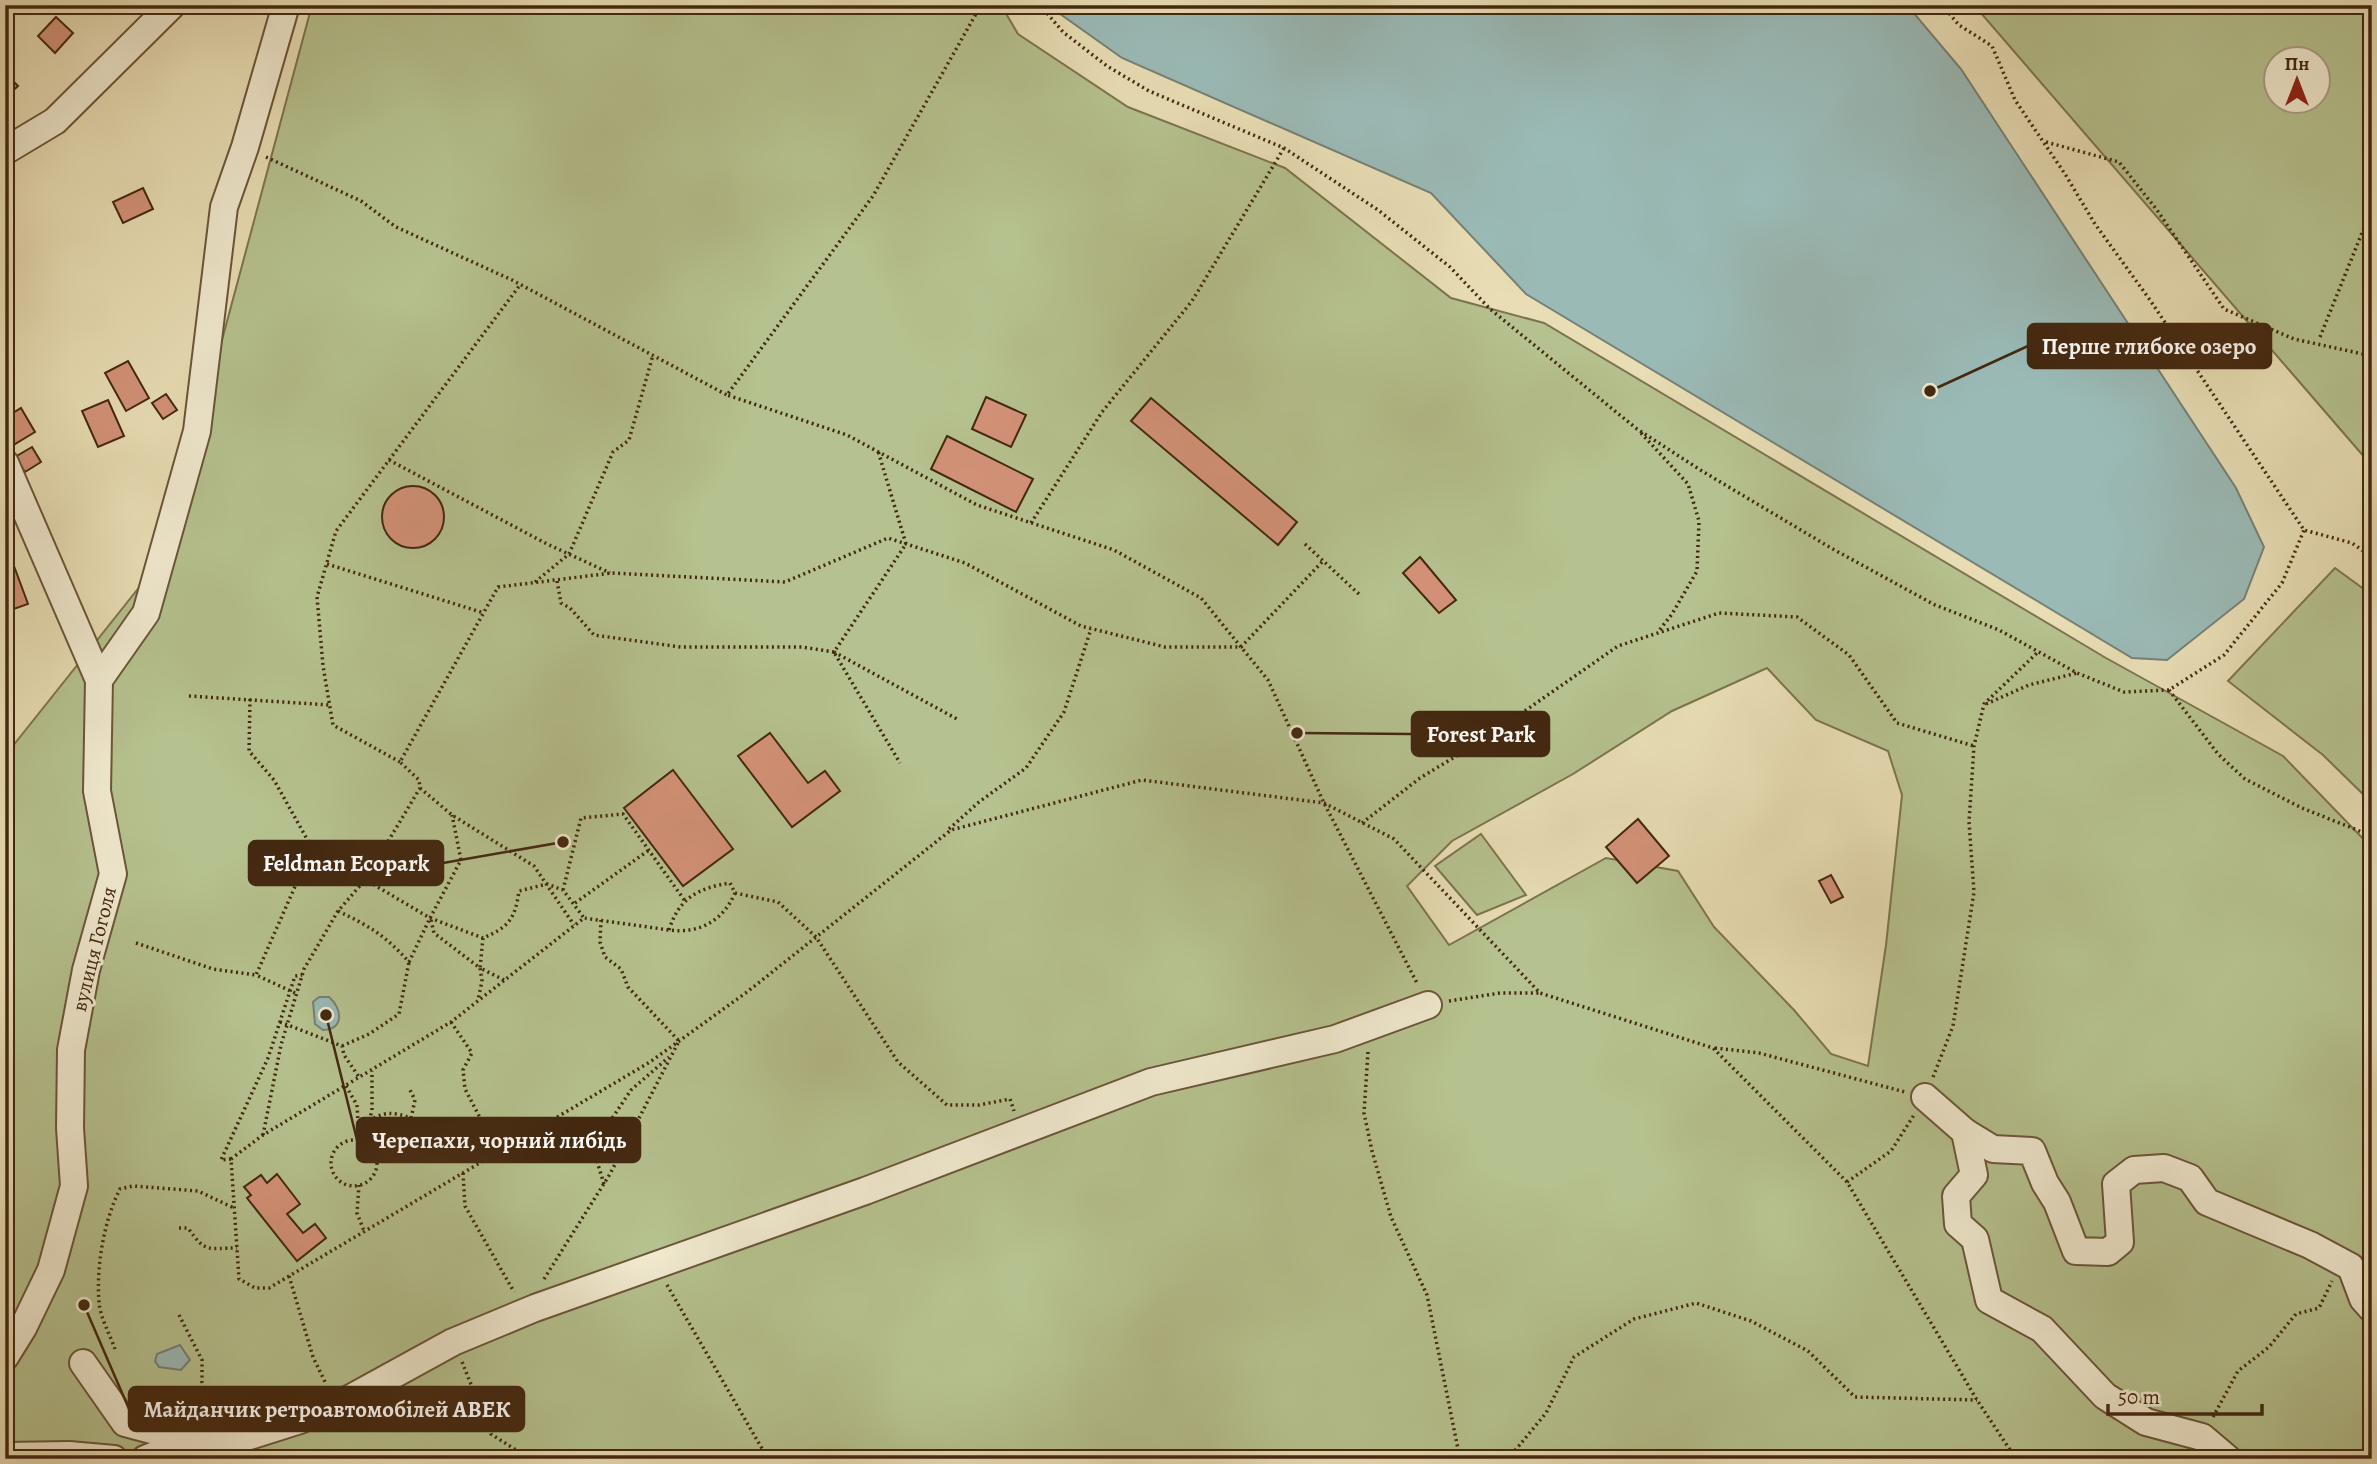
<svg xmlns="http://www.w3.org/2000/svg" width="2377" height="1464" font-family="Alegreya,serif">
  <rect width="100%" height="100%" fill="#e8ddb4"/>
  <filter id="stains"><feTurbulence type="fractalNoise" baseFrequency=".00286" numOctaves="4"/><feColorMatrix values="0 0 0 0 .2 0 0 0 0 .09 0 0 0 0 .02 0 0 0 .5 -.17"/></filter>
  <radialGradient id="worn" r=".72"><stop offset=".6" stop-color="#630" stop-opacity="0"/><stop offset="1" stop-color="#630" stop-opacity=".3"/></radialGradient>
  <g fill="#b5c18e" stroke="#7c744f" stroke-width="2" fill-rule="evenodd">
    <path d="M 312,5 L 1001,5 L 1018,34 L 1128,107 L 1285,168 L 1451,298 L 1544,323 L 2106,658 L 2283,756 L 2372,848 L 2372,1459 L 5,1459 L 5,751 L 12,747 L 164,556 ZM 1767,668 L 1816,720 L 1888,751 L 1902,795 L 1886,945 L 1868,1066 L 1831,1054 L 1794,1010 L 1714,927 L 1678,871 L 1606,858 L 1449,945 L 1407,886 L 1452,841 L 1573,774 L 1672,711 Z"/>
    <path d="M 1974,5 L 2372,5 L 2372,466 ZM 2276,60 L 2318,60 L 2318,102 L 2276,102 Z"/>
    <path d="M 2335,568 L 2372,595 L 2372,803 L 2323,755 L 2228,681 Z"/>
    <path d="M 1481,834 L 1526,895 L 1477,915 L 1435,866 Z"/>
  </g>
  <g fill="#9abab6" stroke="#778074" stroke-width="2">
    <path d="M 1053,5 L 1907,5 L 1961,69 L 2236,488 L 2264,547 L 2244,599 L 2167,660 L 2132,658 L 1526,294 L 1431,193 L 1122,58 L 1056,11 Z"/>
    <path d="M 319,997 L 329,997 C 342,1008 345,1029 323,1030 L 315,1024 L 313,1002 Z"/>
    <path d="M 180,1345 L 190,1360 L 181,1370 L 159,1367 L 155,1361 L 157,1354 Z"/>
  </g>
  <g fill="#d39278" stroke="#432810" stroke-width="2">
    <path d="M 56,17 L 73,33 L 55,53 L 38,36 Z"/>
    <path d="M 5,73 L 18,86 L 5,98 Z"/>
    <path d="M 143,188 L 153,209 L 123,223 L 113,202 Z"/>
    <path d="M 128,361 L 149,398 L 126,411 L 105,373 Z"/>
    <path d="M 166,394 L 177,410 L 163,419 L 152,403 Z"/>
    <path d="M 986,397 L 1026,415 L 1011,447 L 972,429 Z"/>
    <path d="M 1151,398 L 1297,522 L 1278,545 L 1131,421 Z"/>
    <path d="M 108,400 L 124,436 L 98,447 L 82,411 Z"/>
    <path d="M 21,408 L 35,432 L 10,447 L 5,438 L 5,418 Z"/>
    <path d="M 947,436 L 1033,479 L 1016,512 L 931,469 Z"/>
    <path d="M 32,447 L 41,462 L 25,472 L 15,457 Z"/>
    <circle cx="413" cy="517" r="31"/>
    <path d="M 1420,557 L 1456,600 L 1439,613 L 1403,573 Z"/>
    <path d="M 14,566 L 28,604 L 5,612 L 5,569 Z"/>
    <path d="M 770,733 L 808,783 L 825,771 L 840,791 L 792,827 L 738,756 Z"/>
    <path d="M 673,770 L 733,849 L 683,886 L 624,808 Z"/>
    <path d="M 1638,819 L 1669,856 L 1637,883 L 1606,847 Z"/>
    <path d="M 1831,875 L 1843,897 L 1831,903 L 1819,881 Z"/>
    <path d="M 277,1174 L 300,1204 L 287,1214 L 303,1233 L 315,1224 L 326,1238 L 297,1261 L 247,1198 L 251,1195 L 244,1187 L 261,1175 L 267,1183 Z"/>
  </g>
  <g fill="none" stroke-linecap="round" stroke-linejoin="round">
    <defs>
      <g id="minor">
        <path d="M 5,151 L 55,121 L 172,5"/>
        <path d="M 5,463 L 99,680 L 97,791 L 113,874 L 86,970 L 71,1050 L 70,1128 L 74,1186 L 51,1270 L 23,1328 L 5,1357"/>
        <path d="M 99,680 L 146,613 L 197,431 L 224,207 L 245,147 L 286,5"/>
        <path d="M 1925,1097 L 1965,1132 L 1993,1149 L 2032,1151 L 2045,1183 L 2057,1202 L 2076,1251 L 2108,1252 L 2120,1242 L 2116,1184 L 2134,1170 L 2164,1168 L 2190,1178 L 2207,1202 L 2310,1245 L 2351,1267 L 2363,1299 L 2372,1309"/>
        <path d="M 1965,1132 L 1974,1175 L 1956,1196 L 1958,1224 L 1975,1239 L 1989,1300 L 2042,1329 L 2105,1396 L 2146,1422 L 2202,1437 L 2228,1459"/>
        <path d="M 83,1363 L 125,1423 L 189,1440 L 243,1438 L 300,1420 L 351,1398 L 453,1342 L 535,1308 L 865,1191 L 1151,1082 L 1335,1039 L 1428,1005"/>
        <path d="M 5,1456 L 69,1455 L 114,1459"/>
        <path d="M 145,1459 L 195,1439"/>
      </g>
    </defs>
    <use href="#minor" stroke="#6c5539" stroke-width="30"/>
    <g stroke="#432810" stroke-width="3.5" stroke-dasharray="2 3.5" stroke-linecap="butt">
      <path d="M 981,5 L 873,196 L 727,395 L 847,435 L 977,505 L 1114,550 L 1201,598 L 1268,680 L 1324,803 L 1418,985"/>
      <path d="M 1040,5 L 1063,32 L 1107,66 L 1149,91 L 1284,148 L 1378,210 L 1450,267 L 1490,309 L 1637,429 L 1702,471 L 1831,548 L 1935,605 L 1999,630 L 2077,673 L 2124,692 L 2169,690 L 2224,655 L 2282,583 L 2304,530"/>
      <path d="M 1942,5 L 1959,25 L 1992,46 L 2015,100 L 2065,174 L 2095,224 L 2150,300 L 2304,530 L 2352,543 L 2372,557"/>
      <path d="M 2046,142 L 2119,162 L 2157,210 L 2224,309 L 2294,339 L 2372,356"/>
      <path d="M 266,157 L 361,201 L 396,227 L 512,280 L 727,395"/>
      <path d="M 2320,337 L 2372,208"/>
      <path d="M 1641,433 L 1688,484 L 1699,521 L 1697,571 L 1672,614 L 1658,632"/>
      <path d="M 389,460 L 547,544 L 610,573"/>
      <path d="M 1031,523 L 1102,412 L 1192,301 L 1284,148"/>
      <path d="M 1305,544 L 1361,596"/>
      <path d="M 327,564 L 484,613"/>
      <path d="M 557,581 L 561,603 L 570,608 L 594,635 L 681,647 L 802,647 L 834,652 L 906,544 L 878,451"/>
      <path d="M 535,582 L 569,554 L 613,452 L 629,440 L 653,355"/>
      <path d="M 834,652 L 957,719"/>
      <path d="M 835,654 L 900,763"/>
      <path d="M 2169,690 L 2218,754 L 2245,779 L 2302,808 L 2372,836"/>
      <path d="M 189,696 L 330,705"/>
      <path d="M 250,699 L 249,751 L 274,780 L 312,848"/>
      <path d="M 1986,704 L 2029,685 L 2077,673"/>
      <path d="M 400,762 L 333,725 L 323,666 L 317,597 L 336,531 L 520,285"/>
      <path d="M 420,788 L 452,815 L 534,866 L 574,925"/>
      <path d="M 1362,823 L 1420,778 L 1486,738 L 1618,646 L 1719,613 L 1797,617 L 1849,655 L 1897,723 L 1974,746"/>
      <path d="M 949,829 L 979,802 L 1026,768 L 1064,712 L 1091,629"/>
      <path d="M 563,890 L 581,818 L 623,814 L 685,901"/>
      <path d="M 735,893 L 778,902 L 816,937 L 898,1062 L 947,1105 L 979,1105 L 1010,1099 L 1014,1111"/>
      <path d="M 575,903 L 649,850"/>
      <path d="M 338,911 C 369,926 385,935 409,962 L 430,918"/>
      <path d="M 430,918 L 483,938"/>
      <path d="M 431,920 L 434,933 L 480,968 L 482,981 L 478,1000"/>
      <path d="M 669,930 C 679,898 698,888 730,883 L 735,893 C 723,921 699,934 669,930 L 584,918 L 451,1022 L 263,1135 L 231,1159 L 239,1279 L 255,1288 L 269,1288 L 650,1062 L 747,992 L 951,830 L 1142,780 L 1324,803 L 1394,839 L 1540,993 L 1713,1048 L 1847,1182 L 1977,1400 L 2016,1459"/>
      <path d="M 136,943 L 213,969 L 256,975"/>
      <path d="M 504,980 L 480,968 L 483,938 C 509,927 515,919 519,891 L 547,884 L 563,890 L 584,918"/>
      <path d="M 295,993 L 256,975 L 312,848 L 430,918 L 461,860 L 452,815"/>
      <path d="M 1449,1001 L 1500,993 L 1540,993"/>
      <path d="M 280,1022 L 342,1046 L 344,1055 L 359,1077"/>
      <path d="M 451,1022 L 472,1053 L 463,1070 L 465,1089 L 498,1152"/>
      <path d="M 342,1046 L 369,1034 L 399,1014 L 409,962"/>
      <path d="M 1715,1048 L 1759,1053 L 1905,1092"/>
      <path d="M 1368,1052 L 1364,1113 L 1372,1151 L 1391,1217 L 1427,1295 L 1460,1459"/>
      <path d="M 1933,1077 L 1953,1026 L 1974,892 L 1969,822 L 1974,746 L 1984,704 L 2039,651"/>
      <path d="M 346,1086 L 357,1105 L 359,1140"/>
      <path d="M 369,1121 C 385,1111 393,1112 411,1118 L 415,1100 L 409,1088"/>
      <path d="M 263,1135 L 281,1045 L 304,969 L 338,911 L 365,880 L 420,788 L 419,780 L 400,762 L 498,587 L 612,573 L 785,582 L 888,538 L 965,563 L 1081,626 L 1165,647 L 1241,647 L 1323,561"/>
      <circle cx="354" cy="1163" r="23"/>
      <path d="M 364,1142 L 372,1110 L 372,1071"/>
      <path d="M 231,1159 L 221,1160 L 268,1058 L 295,976 L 302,975"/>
      <path d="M 463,1173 L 465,1206 L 514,1292"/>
      <path d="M 1847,1182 L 1891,1151 L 1914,1115"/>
      <path d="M 604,1184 L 595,1155 L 607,1126 L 631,1090 L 669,1057"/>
      <path d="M 359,1185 L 357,1213 L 364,1231"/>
      <path d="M 179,1228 L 188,1228 C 206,1254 208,1248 237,1248"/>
      <path d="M 289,1276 L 313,1357 L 326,1384"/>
      <path d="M 544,1279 L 610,1174 L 679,1041 L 628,987 L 621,969 L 605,957 L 600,942 L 601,920"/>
      <path d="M 667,1285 L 768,1459"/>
      <path d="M 179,1315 L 202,1360 L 202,1382 L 217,1416"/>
      <path d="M 115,1349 C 110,1335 100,1317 99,1302 C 96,1267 104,1220 120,1189 L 133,1186 L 198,1191 L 234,1208"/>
      <path d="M 462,1362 L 491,1434 L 530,1459"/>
      <path d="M 2213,1417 L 2238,1371 L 2269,1347 L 2296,1314 L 2319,1308 L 2332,1281"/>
      <path d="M 1508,1459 L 1546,1413 L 1574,1357 L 1634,1319 L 1696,1303 L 1751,1321 L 1808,1351 L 1855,1397 L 1977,1400"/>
    </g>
    <use href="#minor" stroke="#f0e9ce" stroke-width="26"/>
  </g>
  <g text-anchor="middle" stroke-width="6" stroke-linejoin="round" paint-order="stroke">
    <g font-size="21" fill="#432810" stroke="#f0e9ce">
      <text transform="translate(94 949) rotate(-76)" y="7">вулиця Гоголя</text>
    </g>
  </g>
  <path fill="none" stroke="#432810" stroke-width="2.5" d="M1930 391L2028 346M1297 733L1412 734M563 842L443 863M326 1015L357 1140M84 1305L129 1409"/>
  <g fill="#432810" stroke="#f0e9ce" stroke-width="2.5">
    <circle cx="1930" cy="391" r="7"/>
    <circle cx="1297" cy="733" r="7"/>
    <circle cx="563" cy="842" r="7"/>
    <circle cx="326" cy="1015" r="7"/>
    <circle cx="84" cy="1305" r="7"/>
  </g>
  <g fill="#432810" stroke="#432810" stroke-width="2.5">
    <rect x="2028" y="324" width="243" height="44" rx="7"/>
    <rect x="1412" y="712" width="137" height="44" rx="7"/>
    <rect x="249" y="841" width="194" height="44" rx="7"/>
    <rect x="357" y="1118" width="283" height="44" rx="7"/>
    <rect x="129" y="1387" width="395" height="44" rx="7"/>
  </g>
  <g font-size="23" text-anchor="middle" font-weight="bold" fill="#fff">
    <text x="2149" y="354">Перше глибоке озеро</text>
    <text x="1481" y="742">Forest Park</text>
    <text x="346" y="871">Feldman Ecopark</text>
    <text x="499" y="1148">Черепахи, чорний либідь</text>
    <text x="327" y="1417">Майданчик ретроавтомобілей АВЕК</text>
  </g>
  <rect width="2377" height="1464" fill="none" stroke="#e8ddb4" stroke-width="28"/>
  <rect x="7" y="7" width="2363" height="1450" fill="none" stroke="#432810" stroke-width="3.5"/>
  <rect x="14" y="14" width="2349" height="1436" fill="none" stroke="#432810" stroke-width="2"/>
  <g transform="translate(2297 80)"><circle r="33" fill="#f0e9ce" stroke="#ab9c82" stroke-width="2"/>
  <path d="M0-5L12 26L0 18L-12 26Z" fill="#8f2418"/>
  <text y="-10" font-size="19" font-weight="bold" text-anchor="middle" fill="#432810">Пн</text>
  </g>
  <path d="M2108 1404v10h154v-10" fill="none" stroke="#432810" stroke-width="3.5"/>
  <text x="2118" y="1404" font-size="21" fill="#432810" stroke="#f0e9ce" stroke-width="5" paint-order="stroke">50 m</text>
  <rect width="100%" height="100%" filter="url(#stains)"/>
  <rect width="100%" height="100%" fill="url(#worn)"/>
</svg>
